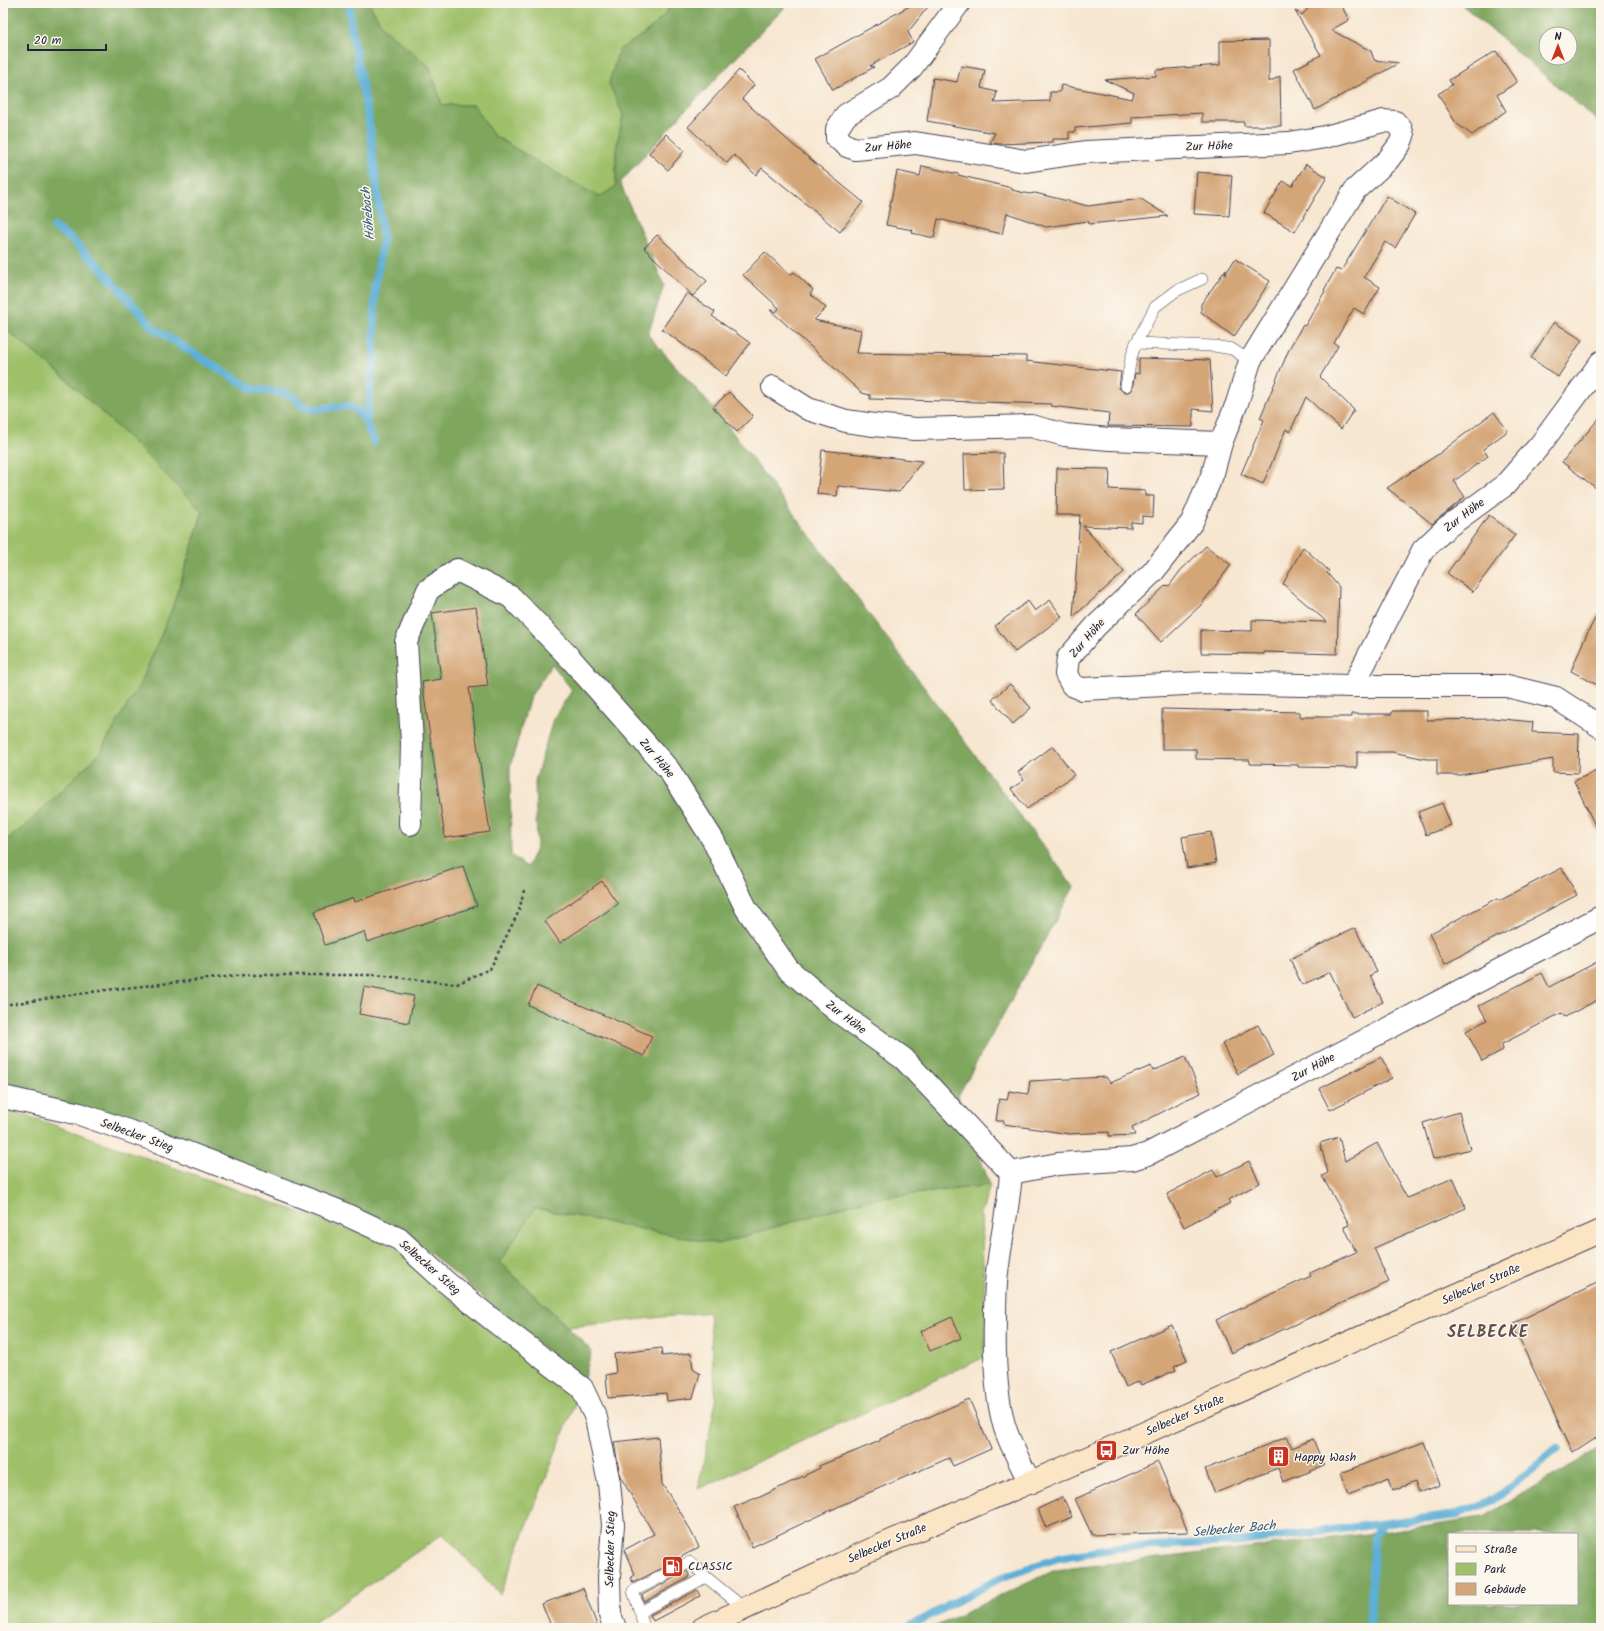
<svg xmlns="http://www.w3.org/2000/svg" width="1604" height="1631" font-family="Kalam,sans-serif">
  <rect width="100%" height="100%" fill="#fbf7ec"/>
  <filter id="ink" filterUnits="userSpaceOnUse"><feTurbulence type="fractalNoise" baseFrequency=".025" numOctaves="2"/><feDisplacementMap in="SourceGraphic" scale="8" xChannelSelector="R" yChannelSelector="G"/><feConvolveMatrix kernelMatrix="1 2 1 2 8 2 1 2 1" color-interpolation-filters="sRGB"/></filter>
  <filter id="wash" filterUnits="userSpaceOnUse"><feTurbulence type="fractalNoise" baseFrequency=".012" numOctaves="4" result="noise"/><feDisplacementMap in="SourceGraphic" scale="16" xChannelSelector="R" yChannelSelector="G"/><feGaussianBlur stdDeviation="0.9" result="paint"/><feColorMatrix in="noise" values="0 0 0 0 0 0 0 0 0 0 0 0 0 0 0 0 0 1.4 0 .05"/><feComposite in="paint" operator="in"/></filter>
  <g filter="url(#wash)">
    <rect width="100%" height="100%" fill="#f7e6d0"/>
    <g fill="#9ec069" stroke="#607152">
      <path d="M 369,3 L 672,3 C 661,24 639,37 619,50 L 609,83 L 623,115 L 616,150 L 616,187 L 600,198 L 563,177 L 493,135 L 473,105 L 442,105 L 430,67 L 383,28 Z"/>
      <path d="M 8,331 L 64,377 L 126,435 L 203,511 L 172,609 L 143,678 L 99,754 L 26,825 L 3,843 L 3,342 Z"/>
      <path d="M 3,1110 L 23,1114 L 392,1245 L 430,1283 L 578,1396 L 500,1594 L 443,1534 L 306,1628 L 3,1628 Z"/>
      <path d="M 990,1185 L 981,1215 L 987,1356 L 698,1489 L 716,1401 L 709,1312 L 568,1327 L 500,1262 L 534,1208 L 719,1244 L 864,1200 Z"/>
    </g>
    <g fill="#7ea65d" stroke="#50644c" fill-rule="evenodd">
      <path d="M 3,3 L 369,3 L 383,28 L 430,67 L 442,105 L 474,105 L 493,135 L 563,177 L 600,197 L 616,186 L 616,150 L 623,115 L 609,83 L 619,50 C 640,37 660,25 672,3 L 789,3 L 683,113 L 620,183 L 664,285 L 648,335 L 721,417 L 1074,887 L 958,1096 L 990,1185 L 864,1200 L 719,1244 L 535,1208 L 500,1262 L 592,1351 L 583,1381 L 408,1235 L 3,1087 L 3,843 L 26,825 L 99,754 L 143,678 L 172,609 L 203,512 L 126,435 L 64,377 L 8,331 L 3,342 ZM 552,664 L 572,690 L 553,719 L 535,781 L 537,847 L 527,867 L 511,855 L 510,767 L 530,697 Z"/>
      <path d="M 1460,3 L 1601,3 L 1601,124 ZM 1546,34 L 1570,34 L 1570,58 L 1546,58 Z"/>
      <path d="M 1601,1447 L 1601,1628 L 932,1628 L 1055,1570 L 1367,1534 L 1483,1517 ZM 1449,1534 L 1577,1534 L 1577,1604 L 1449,1604 Z"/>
    </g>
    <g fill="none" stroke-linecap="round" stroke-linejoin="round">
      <g stroke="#5cafd7" stroke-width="8">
        <path d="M 349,3 L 352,32 L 369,122 L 383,240 L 375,288 L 374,360 L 366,423"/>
        <path d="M 54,227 L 72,240 L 99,266 L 153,328 L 252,389 L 284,393 L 292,396 L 304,407 L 314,409 L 348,406 L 358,411 L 366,423 L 374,442"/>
        <path d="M 906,1628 L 1002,1577 L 1058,1558 L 1116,1548 L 1246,1541 L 1458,1514 L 1494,1500 L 1558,1448"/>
        <path d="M 1369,1628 L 1373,1574 L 1374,1538 L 1382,1524"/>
      </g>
    </g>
    <g id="blocks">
      <g fill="#d4a577">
        <path d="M 915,3 L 931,3 L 908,32 L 913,42 L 870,66 L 874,67 L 833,90 L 815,59 Z"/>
        <path d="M 1313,3 L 1340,3 L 1349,20 L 1331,30 L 1371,51 L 1374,60 L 1399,63 L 1315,110 L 1294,69 L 1321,55 L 1295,11 L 1302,15 Z"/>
        <path d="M 1269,40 L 1269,82 L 1280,76 L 1281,126 L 1244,126 L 1244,122 L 1202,122 L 1202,113 L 1132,117 L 1132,123 L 1075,128 L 1075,132 L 1069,132 L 1069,139 L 1053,139 L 1053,142 L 999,144 L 990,143 L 995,133 L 927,121 L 933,78 L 957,82 L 961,66 L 985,70 L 981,88 L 997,92 L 994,103 L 1050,101 L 1050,92 L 1060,92 L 1061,85 L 1132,99 L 1134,93 L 1105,80 L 1156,76 L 1156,70 L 1220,65 L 1220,41 Z"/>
        <path d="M 1496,51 L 1517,82 L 1497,95 L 1506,111 L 1472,135 L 1456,123 L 1438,94 L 1452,85 L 1449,80 Z"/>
        <path d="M 739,70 L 754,85 L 742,99 L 792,144 L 863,202 L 840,232 L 762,168 L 756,175 L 734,155 L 727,163 L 688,127 Z"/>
        <path d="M 666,134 L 684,151 L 668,170 L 649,153 Z"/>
        <path d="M 1306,164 L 1327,177 L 1295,232 L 1264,213 L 1283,181 L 1292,186 Z"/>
        <path d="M 922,166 L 958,174 L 958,175 L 1012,188 L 1012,190 L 1029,194 L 1035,193 L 1088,206 L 1141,199 L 1168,216 L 1089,224 L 1088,221 L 1046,227 L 1007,213 L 1002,234 L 938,219 L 934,238 L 912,233 L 913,230 L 886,225 L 897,171 L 920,176 Z"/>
        <path d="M 1197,172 L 1232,175 L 1229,216 L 1194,214 Z"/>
        <path d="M 1387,196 L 1415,214 L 1395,248 L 1385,242 L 1364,277 L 1380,287 L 1364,314 L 1354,308 L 1334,343 L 1338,346 L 1320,377 L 1354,410 L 1341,429 L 1306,397 L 1290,432 L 1286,429 L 1263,484 L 1241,474 L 1264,420 L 1260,418 L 1290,347 L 1303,325 L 1305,326 L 1325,291 L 1324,290 L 1336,269 L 1341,271 Z"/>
        <path d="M 657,235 L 707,281 L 693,296 L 644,248 Z"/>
        <path d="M 765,252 L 790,275 L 794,272 L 813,290 L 810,294 L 826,308 L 814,320 L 861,330 L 857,353 L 1026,356 L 1026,361 L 1121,372 L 1119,388 L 1125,393 L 1132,390 L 1135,373 L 1139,374 L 1139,358 L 1210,360 L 1213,411 L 1193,409 L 1193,427 L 1108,426 L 1109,413 L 1051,406 L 1052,404 L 870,399 L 870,395 L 862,393 L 770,310 L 776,312 L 779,308 L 743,275 Z"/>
        <path d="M 1235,259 L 1270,281 L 1234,337 L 1201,312 L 1201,304 L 1226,269 L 1225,275 Z"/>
        <path d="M 687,293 L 715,312 L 712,316 L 750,343 L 726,376 L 662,329 Z"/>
        <path d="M 1554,322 L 1582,340 L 1558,377 L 1531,358 Z"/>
        <path d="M 729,392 L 753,416 L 737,432 L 713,407 Z"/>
        <path d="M 1494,412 L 1508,431 L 1483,449 L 1488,456 L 1454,481 L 1465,497 L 1432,524 L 1387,488 L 1437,455 Z"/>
        <path d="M 1601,416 L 1601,492 L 1562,462 Z"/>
        <path d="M 822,450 L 922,461 L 899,492 L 838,486 L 837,496 L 817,494 Z"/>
        <path d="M 1003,453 L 1004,489 L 965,490 L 964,454 Z"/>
        <path d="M 1057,468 L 1110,469 L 1109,489 L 1145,491 L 1145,496 L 1154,496 L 1153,517 L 1142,516 L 1142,523 L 1131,522 L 1131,528 L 1083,526 L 1124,572 L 1073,617 L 1080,515 L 1056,515 Z"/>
        <path d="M 1489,515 L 1515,535 L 1473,592 L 1447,573 Z"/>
        <path d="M 1206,546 L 1231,565 L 1201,605 L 1161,642 L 1136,614 L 1166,585 L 1169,586 L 1181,570 Z"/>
        <path d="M 1303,547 L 1329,571 L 1327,573 L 1339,587 L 1337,654 L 1264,652 L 1264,654 L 1201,653 L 1201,630 L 1252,631 L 1252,620 L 1327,622 L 1283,584 Z"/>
        <path d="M 1050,600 L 1062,617 L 1015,652 L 995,626 L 1028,601 L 1035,611 Z"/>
        <path d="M 476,607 L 488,686 L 469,688 L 490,832 L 445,838 L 422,682 L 441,679 L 432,613 Z"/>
        <path d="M 1601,607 L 1601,687 L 1571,671 L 1584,640 Z"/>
        <path d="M 1010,684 L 1031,708 L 1013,724 L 992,700 Z"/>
        <path d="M 1162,709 L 1300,712 L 1300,717 L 1352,717 L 1352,714 L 1392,714 L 1392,711 L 1427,711 L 1427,720 L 1492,719 L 1492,718 L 1533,722 L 1532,732 L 1579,734 L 1578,773 L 1553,772 L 1553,759 L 1460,775 L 1437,775 L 1437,759 L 1426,759 L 1392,752 L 1357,752 L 1357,768 L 1298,767 L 1298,765 L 1250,764 L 1250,760 L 1196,759 L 1196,749 L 1162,749 Z"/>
        <path d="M 1053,746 L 1074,775 L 1027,809 L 1011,789 L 1024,780 L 1018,772 Z"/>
        <path d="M 1601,769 L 1601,838 L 1574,781 Z"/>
        <path d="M 1442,803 L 1451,825 L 1426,835 L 1418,812 Z"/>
        <path d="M 1211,832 L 1216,863 L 1187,868 L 1182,837 Z"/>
        <path d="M 463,866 L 477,906 L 367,942 L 364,932 L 325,945 L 314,912 L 354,898 L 355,902 Z"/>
        <path d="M 1562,868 L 1577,895 L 1445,964 L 1429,934 L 1498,898 L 1499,900 Z"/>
        <path d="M 602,881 L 618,904 L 560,943 L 545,921 Z"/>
        <path d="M 1355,928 L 1377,972 L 1370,975 L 1383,1002 L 1352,1017 L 1330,972 L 1302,985 L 1290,959 Z"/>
        <path d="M 1601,960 L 1601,998 L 1565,1017 L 1561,1013 L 1529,1030 L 1502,1044 L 1503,1050 L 1482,1061 L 1466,1031 L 1487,1020 L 1479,1006 L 1542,973 L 1549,987 Z"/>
        <path d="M 537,986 L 652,1036 L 644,1056 L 528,1005 Z"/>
        <path d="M 364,987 L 414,996 L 409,1023 L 359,1014 Z"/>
        <path d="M 1258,1025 L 1274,1055 L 1238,1074 L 1222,1044 Z"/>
        <path d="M 1185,1057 L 1201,1093 L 1185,1100 L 1132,1128 L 1135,1135 L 1109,1136 L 1109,1132 L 1069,1134 L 1004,1124 L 1004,1121 L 996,1121 L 999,1099 L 1007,1100 L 1009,1091 L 1028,1094 L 1030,1081 L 1106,1077 L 1110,1083 L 1151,1066 L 1153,1071 Z"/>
        <path d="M 1381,1057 L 1392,1078 L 1330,1110 L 1319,1089 Z"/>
        <path d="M 1459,1112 L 1470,1149 L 1433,1159 L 1423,1123 Z"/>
        <path d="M 1339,1137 L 1345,1161 L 1377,1143 L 1407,1198 L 1453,1178 L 1466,1208 L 1374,1248 L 1389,1282 L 1231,1353 L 1216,1320 L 1311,1276 L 1310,1273 L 1356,1252 L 1344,1226 L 1349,1224 L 1322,1176 L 1328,1173 L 1320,1143 Z"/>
        <path d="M 1249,1161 L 1260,1183 L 1228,1200 L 1230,1203 L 1184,1227 L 1167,1194 L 1213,1170 L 1217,1177 Z"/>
        <path d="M 1601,1281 L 1601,1435 L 1573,1453 L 1512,1324 Z"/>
        <path d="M 952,1317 L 961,1338 L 930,1351 L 921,1331 Z"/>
        <path d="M 1172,1325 L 1187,1360 L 1174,1366 L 1176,1370 L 1141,1385 L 1139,1381 L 1126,1387 L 1111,1352 Z"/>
        <path d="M 661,1348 L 662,1356 L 691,1353 L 693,1369 L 700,1374 L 693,1398 L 667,1401 L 666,1393 L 608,1398 L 606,1375 L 616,1373 L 614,1354 Z"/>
        <path d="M 969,1399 L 991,1449 L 953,1466 L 949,1458 L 859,1497 L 752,1547 L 734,1507 L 756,1498 L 756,1499 L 820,1468 L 819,1466 L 880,1441 L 880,1439 Z"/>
        <path d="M 658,1437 L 662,1484 L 684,1518 L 699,1547 L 679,1558 L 680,1559 L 633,1583 L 630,1578 L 635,1575 L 624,1550 L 654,1534 L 620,1476 L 614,1442 Z"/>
        <path d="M 1287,1437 L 1292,1448 L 1313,1439 L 1324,1466 L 1283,1482 L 1278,1468 L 1215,1493 L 1205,1469 Z"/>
        <path d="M 1424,1442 L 1440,1485 L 1419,1493 L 1415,1482 L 1393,1490 L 1389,1479 L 1348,1495 L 1340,1473 Z"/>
        <path d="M 1158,1462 L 1188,1532 L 1092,1535 L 1075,1499 Z"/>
        <path d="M 1063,1497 L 1072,1517 L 1046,1528 L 1038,1509 Z"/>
        <path d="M 687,1571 L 690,1577 L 644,1602 L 642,1595 Z"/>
        <path d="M 583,1588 L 598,1628 L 552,1628 L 542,1604 Z"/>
        <path d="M 697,1590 L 700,1596 L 653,1621 L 650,1615 Z"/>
      </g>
    </g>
  </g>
  <g filter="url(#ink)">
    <use href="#blocks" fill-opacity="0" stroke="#423f51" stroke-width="1"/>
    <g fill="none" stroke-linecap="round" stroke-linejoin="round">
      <defs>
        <g id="service">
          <path d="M 1136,343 L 1214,346 L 1232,349 L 1250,361"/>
          <path d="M 1126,386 L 1131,358 L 1136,343 L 1155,307 L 1176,291 L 1202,279"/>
          <path d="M 640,1612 L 633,1591 L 690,1562 L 706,1577"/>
          <path d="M 644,1628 L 640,1612 L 706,1577 L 744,1608"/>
        </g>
        <g id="minor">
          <path d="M 959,3 L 912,67 L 891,88 L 846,115 L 837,129 L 837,138 L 847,146 L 856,149 L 915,143 L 1026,161 L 1085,152 L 1289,143 L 1325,137 L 1383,121 L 1395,122 L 1401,129 L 1403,136 L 1400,144 L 1388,160 L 1355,190 L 1250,361 L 1237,403 L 1221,443 L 1213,473 L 1192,522 L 1153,572 L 1096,626 L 1068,658 L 1066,674 L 1072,685 L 1082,689 L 1206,683 L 1353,686 L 1507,686 L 1556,698 L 1601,727"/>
          <path d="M 773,387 L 808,409 L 846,421 L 874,425 L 915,429 L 1031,426 L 1065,435 L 1109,439 L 1221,443"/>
          <path d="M 1353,686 L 1423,550 L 1446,528 L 1505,485 L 1540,445 L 1601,362"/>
          <path d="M 410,824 L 412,743 L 406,642 L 428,590 L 457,570 L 511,597 L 571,659 L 669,770 L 713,840 L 746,908 L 788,969 L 837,1011 L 904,1059 L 1011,1173 C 1009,1204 1002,1234 998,1265 C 995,1283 995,1302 995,1320 C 994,1355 995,1391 1004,1425 C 1010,1445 1021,1464 1030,1483"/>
          <path d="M 3,1097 L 80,1114 L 154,1140 L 336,1210 L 399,1239 L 446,1282 L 494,1321 L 582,1388 L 596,1418 L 609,1483 L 613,1525 L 609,1577 L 610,1615 L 615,1628"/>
          <path d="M 1011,1173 L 1058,1164 L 1132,1159 L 1148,1154 L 1601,917"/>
        </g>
        <path id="secondary" d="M 703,1628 L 870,1550 L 1106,1450 L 1601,1231"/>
      </defs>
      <use href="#service" stroke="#423f51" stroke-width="12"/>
      <use href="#minor" stroke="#423f51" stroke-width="24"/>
      <use href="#secondary" stroke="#423f51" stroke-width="24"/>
      <path stroke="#423f51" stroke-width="2.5" stroke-dasharray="3 3" stroke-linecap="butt" d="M 3,1005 L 106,990 L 245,975 L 376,975 L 457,984 L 490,969 L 519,911 L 524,890"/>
      <use href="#service" stroke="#fff" stroke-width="11"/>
      <use href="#minor" stroke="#fff" stroke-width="22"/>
      <use href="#secondary" stroke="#fce5c4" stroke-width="22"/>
    </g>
  </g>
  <defs>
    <symbol id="bus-square" viewBox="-11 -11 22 22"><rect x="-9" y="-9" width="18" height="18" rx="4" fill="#c8321e" stroke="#fbf7ec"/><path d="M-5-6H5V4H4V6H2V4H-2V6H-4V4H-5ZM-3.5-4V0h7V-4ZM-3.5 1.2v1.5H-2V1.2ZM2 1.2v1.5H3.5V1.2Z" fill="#fff"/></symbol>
    <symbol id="building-square" viewBox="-11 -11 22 22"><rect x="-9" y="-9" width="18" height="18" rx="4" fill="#c8321e" stroke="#fbf7ec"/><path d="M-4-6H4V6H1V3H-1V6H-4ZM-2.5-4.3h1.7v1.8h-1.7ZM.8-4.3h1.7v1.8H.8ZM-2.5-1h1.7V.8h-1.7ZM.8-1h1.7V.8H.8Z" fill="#fff"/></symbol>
    <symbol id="fuel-square" viewBox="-11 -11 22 22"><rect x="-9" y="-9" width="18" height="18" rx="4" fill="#c8321e" stroke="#fbf7ec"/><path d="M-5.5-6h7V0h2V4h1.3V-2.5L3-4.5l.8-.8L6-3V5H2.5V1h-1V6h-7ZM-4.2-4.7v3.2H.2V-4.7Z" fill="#fff"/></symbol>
  </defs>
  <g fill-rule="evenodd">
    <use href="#bus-square" x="1094" y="1438" width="25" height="25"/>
    <use href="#building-square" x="1266" y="1444" width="25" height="25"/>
    <use href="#fuel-square" x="660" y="1554" width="25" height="25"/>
  </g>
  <g text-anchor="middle" stroke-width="3" stroke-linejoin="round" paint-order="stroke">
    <g font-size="12" fill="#22223b" stroke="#fbf7ec">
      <text transform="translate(888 146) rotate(-5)" y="4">Zur Höhe</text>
      <text transform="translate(1209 146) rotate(-2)" y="4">Zur Höhe</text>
      <text transform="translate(1464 515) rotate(-37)" y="4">Zur Höhe</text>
      <text transform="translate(1087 638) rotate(-49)" y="4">Zur Höhe</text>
      <text transform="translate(657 758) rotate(50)" y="4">Zur Höhe</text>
      <text transform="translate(846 1017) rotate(37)" y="4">Zur Höhe</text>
      <text transform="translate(1313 1067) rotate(-28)" y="4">Zur Höhe</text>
      <text transform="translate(137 1135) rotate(20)" y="4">Selbecker Stieg</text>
      <text transform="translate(430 1267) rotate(41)" y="4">Selbecker Stieg</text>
      <text transform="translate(1481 1284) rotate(-24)" y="4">Selbecker Straße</text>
      <text transform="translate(1185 1415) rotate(-24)" y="4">Selbecker Straße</text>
      <text transform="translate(887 1543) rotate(-23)" y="4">Selbecker Straße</text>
      <text transform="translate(610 1549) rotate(-89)" y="4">Selbecker Stieg</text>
    </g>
    <g font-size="12" fill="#22223b" stroke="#fbf7ec" text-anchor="start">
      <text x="1122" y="1454">Zur Höhe</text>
      <text x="1294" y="1461">Happy Wash</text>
      <text x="688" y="1570">CLASSIC</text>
    </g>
    <g font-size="13" font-style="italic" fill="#395a79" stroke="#fbf7ec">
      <text transform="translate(367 214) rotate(-95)" y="5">Höhebach</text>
      <text transform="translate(1234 1528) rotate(-5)" y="5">Selbecker Bach</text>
    </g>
    <g font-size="16" font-weight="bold" letter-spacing="1" fill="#605050" stroke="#fbf7ec">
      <text x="1488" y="1337">SELBECKE</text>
    </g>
  </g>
  <rect width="1604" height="1631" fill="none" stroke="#fbf7ec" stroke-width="16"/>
  <rect x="1448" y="1533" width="130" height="72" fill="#fbf7ec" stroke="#a4a2a5"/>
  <rect x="1456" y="1546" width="20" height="6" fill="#fce5c4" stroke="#a4a2a5"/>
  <text x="1484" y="1553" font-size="12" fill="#22223b">Straße</text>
  <rect x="1456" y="1563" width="20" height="12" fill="#9ec069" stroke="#a4a2a5"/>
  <text x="1484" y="1573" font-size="12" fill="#22223b">Park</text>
  <rect x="1456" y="1583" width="20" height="12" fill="#d4a577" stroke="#a4a2a5"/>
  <text x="1484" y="1593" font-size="12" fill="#22223b">Gebäude</text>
  <g transform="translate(1558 46)"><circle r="19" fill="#fbf7ec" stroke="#a4a2a5"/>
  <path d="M0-3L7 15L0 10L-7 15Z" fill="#c8321e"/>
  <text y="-6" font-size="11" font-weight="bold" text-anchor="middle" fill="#22223b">N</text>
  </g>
  <path d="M28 44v6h78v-6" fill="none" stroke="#22223b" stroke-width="2"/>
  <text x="34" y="44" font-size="12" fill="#22223b" stroke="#fbf7ec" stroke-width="3" paint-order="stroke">20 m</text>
</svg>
